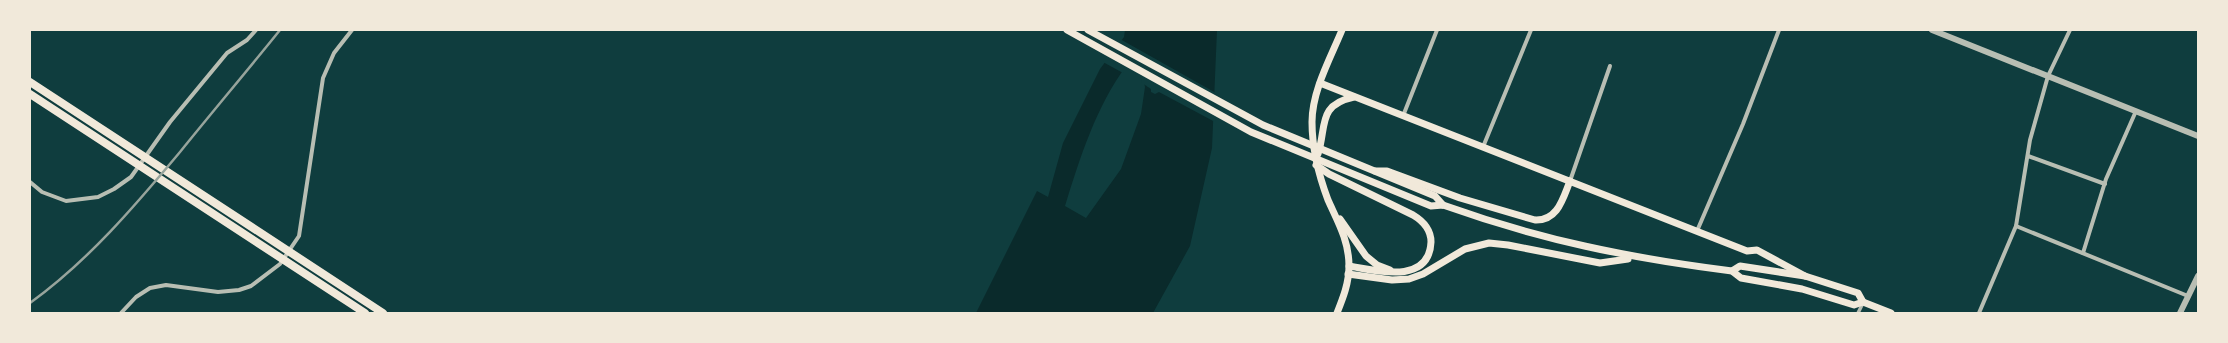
<svg xmlns="http://www.w3.org/2000/svg" width="2228" height="343" font-family="'Public Sans',sans-serif">
  <rect width="100%" height="100%" fill="#0f3d3e"/>
  <path fill="#0a2a2b" fill-rule="evenodd" d="M 1125,30 L 1217,30 L 1212,148 L 1190,246 L 1153,313 L 976,313 L 1037,191 L 1048,197 L 1063,143 L 1100,69 L 1124,37 ZM 1127,65 L 1141,69 L 1145,87 L 1141,114 L 1121,169 L 1086,218 L 1065,206 C 1080,158 1096,106 1127,65 Z"/>
  <path fill="#0f3d3e" d="M 1120,39 L 1216,93 L 1215,122 L 1159,92 L 1155,94 L 1151,92 L 1151,89 L 1142,83 L 1139,70 L 1128,67 L 1123,73 L 1103,62 Z"/>
  <g fill="none" stroke-linecap="round" stroke-linejoin="round">
    <path stroke="#b8beb3" stroke-width="3.5" d="M 1858,313 L 1863,303"/>
    <g stroke="#b8beb3" stroke-width="4">
      <path d="M 1403,116 L 1437,30"/>
      <path d="M 1483,147 L 1531,30"/>
      <path d="M 2028,156 L 2105,184"/>
      <path d="M 1570,181 L 1610,66"/>
      <path d="M 30,182 L 42,192 L 66,201 L 98,197 L 114,189 L 131,177 L 170,122 L 227,53 L 247,40 L 256,30"/>
      <path d="M 2016,226 L 2188,296"/>
      <path d="M 1697,231 L 1743,124 L 1779,30"/>
      <path d="M 2083,253 L 2106,179 L 2136,111"/>
      <path d="M 121,313 L 136,297 L 150,288 L 166,285 L 218,292 L 239,290 L 251,286 L 280,264 L 299,236 L 323,78 L 334,53 L 352,30"/>
      <path d="M 1979,313 L 2016,226 L 2030,140 L 2048,76 L 2070,30"/>
    </g>
    <g stroke="#b8beb3" stroke-width="6">
      <path d="M 1932,30 L 2198,136"/>
      <path d="M 2180,313 L 2198,276"/>
    </g>
    <g stroke="#f1e9da" stroke-width="7">
      <path d="M 1067,30 L 1251,132 L 1431,206 L 1443,205 C 1541,240 1629,258 1732,271 L 1741,278 L 1802,289 L 1854,305 L 1863,302"/>
      <path d="M 1088,30 L 1263,125 L 1435,196 L 1443,205"/>
      <path d="M 1320,83 L 1747,251 L 1757,250 L 1805,276"/>
      <path d="M 1318,154 C 1327,126 1317,105 1354,97"/>
      <path d="M 1316,165 L 1329,174 L 1413,215 C 1423,221 1431,230 1431,242 C 1429,286 1374,270 1349,266"/>
      <path d="M 1375,171 L 1387,171 L 1460,198 L 1535,220 C 1558,221 1563,198 1570,181"/>
      <path d="M 1340,219 L 1366,256 L 1377,265 L 1390,270"/>
      <path d="M 1732,271 L 1740,266 L 1805,276 L 1858,293 L 1863,302 L 1891,313"/>
      <path d="M 1348,274 L 1392,280 L 1409,279 L 1423,274 L 1465,249 L 1489,243 L 1508,245 L 1600,263 L 1628,259"/>
      <path d="M 1337,313 C 1343,298 1349,283 1349,266 C 1349,241 1338,222 1328,200 C 1319,176 1312,148 1312,122 C 1312,91 1330,59 1342,30"/>
    </g>
    <g stroke="#f1e9da" stroke-width="8">
      <path d="M 30,82 L 383,313"/>
      <path d="M 30,94 L 365,313"/>
    </g>
    <path stroke="#97a49c" stroke-width="2.5" d="M 30,303 C 88,261 134,207 180,152 C 213,111 247,71 280,30"/>
  </g>
  <rect width="2228" height="343" fill="none" stroke="#f1e9da" stroke-width="62"/>
</svg>
